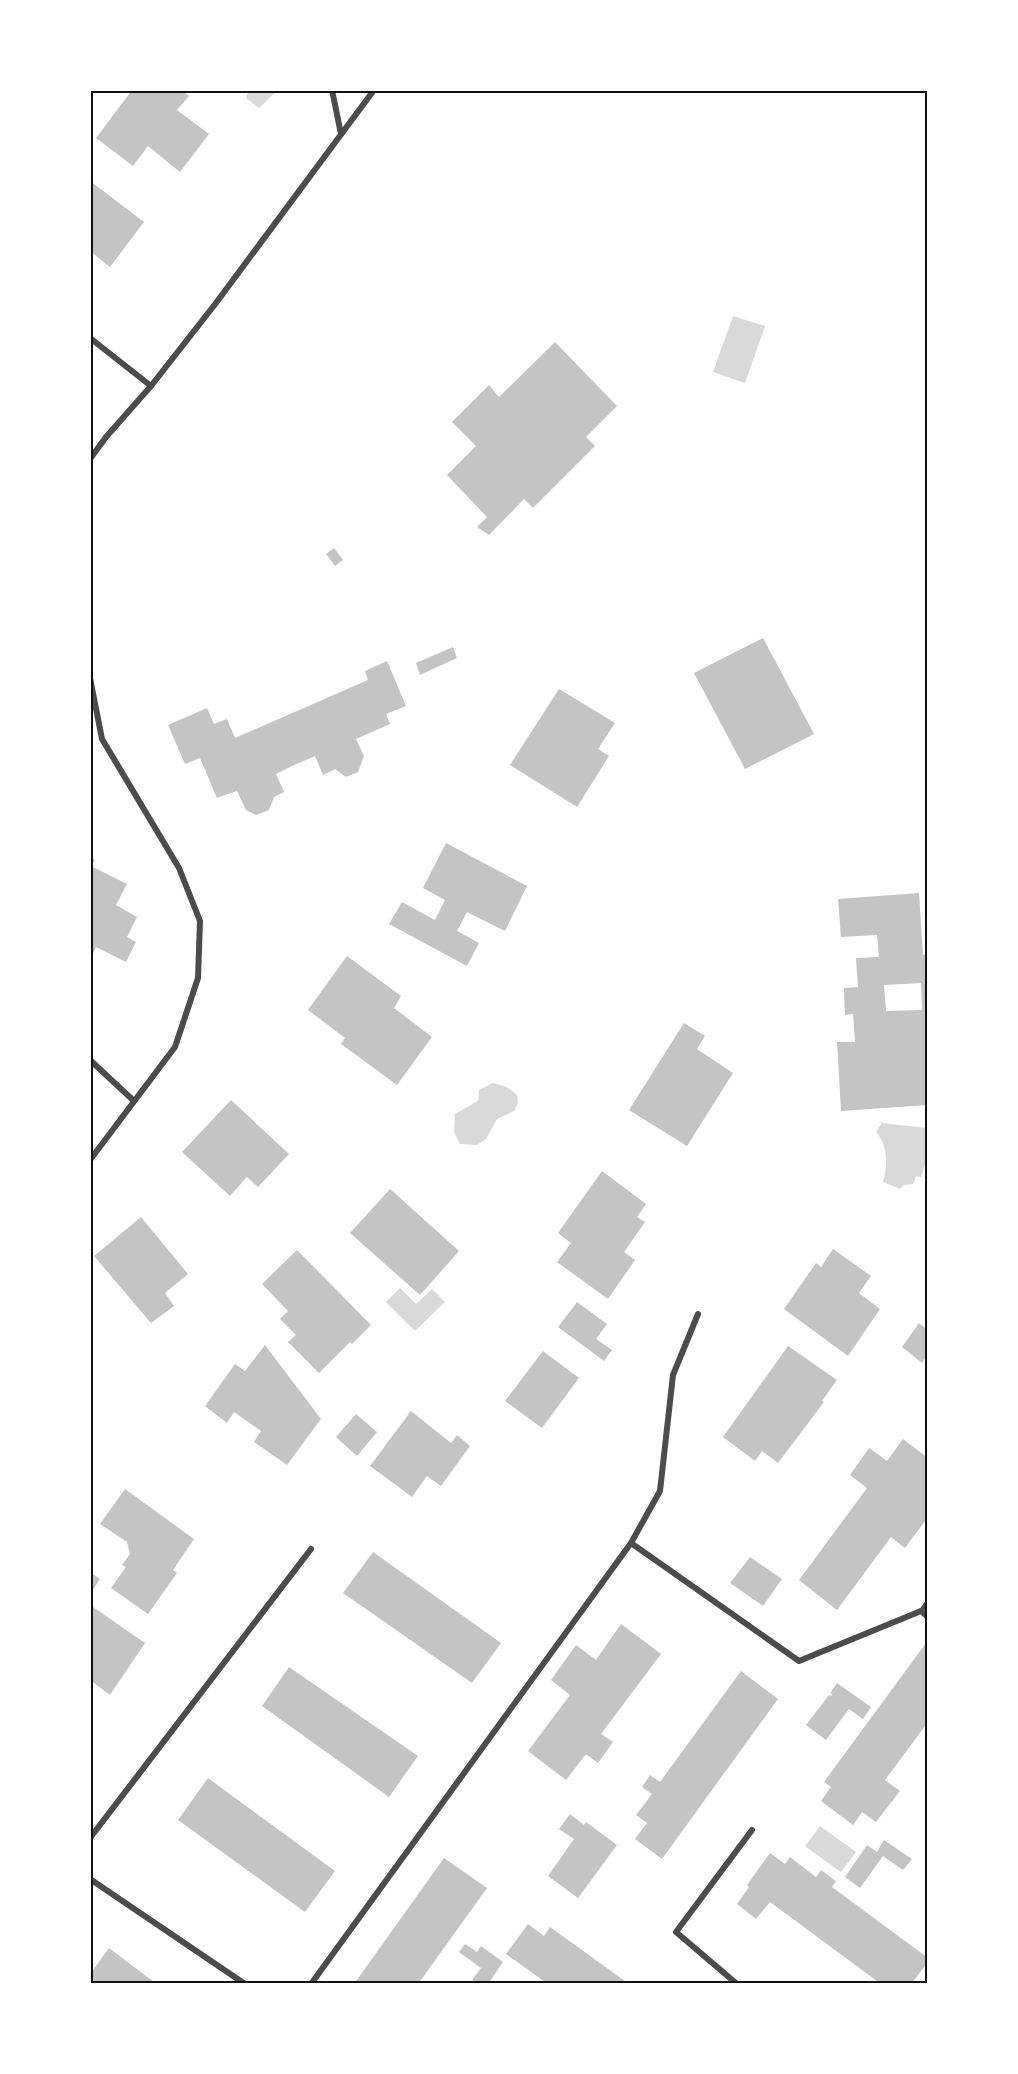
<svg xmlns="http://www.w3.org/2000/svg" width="1018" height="2074" font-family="'Asap Condensed',sans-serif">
  <rect width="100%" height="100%" fill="#fff"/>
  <g fill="#d9d9d9">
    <path d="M 249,90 L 278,90 L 259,108 L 246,98 Z"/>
    <path d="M 733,316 L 765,326 L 745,383 L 713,372 Z"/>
    <path d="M 493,1083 L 507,1087 L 517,1095 L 518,1103 L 514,1111 L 497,1119 L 486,1139 L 477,1145 L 460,1144 L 454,1132 L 455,1114 L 478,1101 L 479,1090 Z"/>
    <path d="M 882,1123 L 926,1128 L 928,1155 L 921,1177 L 916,1176 L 913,1184 L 904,1185 L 900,1189 L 883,1182 C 888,1166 888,1145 876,1132 Z"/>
    <path d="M 400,1288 L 416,1304 L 432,1289 L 445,1302 L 415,1331 L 386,1302 Z"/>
    <path d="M 820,1826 L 856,1852 L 841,1872 L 805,1846 Z"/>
  </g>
  <g fill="#c4c4c4" fill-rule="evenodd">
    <path d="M 132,90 L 182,90 L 189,96 L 177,110 L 209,134 L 180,172 L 148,146 L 133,166 L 96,138 Z"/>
    <path d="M 90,181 L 144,222 L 110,267 L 90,251 Z"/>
    <path d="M 555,342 L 617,406 L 586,437 L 595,446 L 533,508 L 524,499 L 489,535 L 477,527 L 487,517 L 447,475 L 476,446 L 452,422 L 489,385 L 499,397 Z"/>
    <path d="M 334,548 L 343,560 L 335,566 L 326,554 Z"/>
    <path d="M 763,638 L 814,734 L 745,769 L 694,673 Z"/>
    <path d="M 453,647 L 457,658 L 420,675 L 416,663 Z"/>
    <path d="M 387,661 L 406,706 L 386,714 L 390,724 L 356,739 L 364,756 L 358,772 L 346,777 L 335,769 L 323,775 L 315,756 L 292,766 L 276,774 L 284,792 L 274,797 L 269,810 L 256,815 L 246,810 L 237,791 L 217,798 L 200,758 L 185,764 L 168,725 L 207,708 L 214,724 L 227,719 L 235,738 L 368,680 L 365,671 Z"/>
    <path d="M 559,689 L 615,723 L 598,749 L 609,756 L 577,807 L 510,765 Z"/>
    <path d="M 446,843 L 527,886 L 505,931 L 467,912 L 457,931 L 479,943 L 467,966 L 389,924 L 402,902 L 435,920 L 445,900 L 423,888 Z"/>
    <path d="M 90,857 L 95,860 L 91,866 L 127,884 L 116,905 L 137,917 L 127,937 L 136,942 L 126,962 L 96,947 L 90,960 Z"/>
    <path d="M 919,893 L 923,955 L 928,954 L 928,1105 L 841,1111 L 837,1042 L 855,1042 L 853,1014 L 845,1015 L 844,988 L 858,987 L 856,958 L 879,957 L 877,935 L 841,937 L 838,899 ZM 921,983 L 922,1010 L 886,1011 L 884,985 Z"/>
    <path d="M 347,956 L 401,996 L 394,1008 L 432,1037 L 397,1085 L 341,1044 L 345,1038 L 308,1010 Z"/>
    <path d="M 684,1023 L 705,1036 L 697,1049 L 733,1073 L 687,1146 L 629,1110 Z"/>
    <path d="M 231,1100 L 289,1154 L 258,1187 L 247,1177 L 230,1196 L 182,1152 Z"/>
    <path d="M 602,1171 L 646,1204 L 637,1217 L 645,1222 L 624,1252 L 635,1260 L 608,1299 L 557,1262 L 571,1243 L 558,1233 Z"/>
    <path d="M 390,1189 L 459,1251 L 420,1295 L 350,1233 Z"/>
    <path d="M 141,1217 L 188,1274 L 165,1293 L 174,1306 L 151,1323 L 94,1256 Z"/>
    <path d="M 833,1249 L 871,1276 L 859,1293 L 880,1309 L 848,1356 L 784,1309 L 816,1263 L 821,1267 Z"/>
    <path d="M 297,1250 L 371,1325 L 352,1344 L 350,1342 L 319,1373 L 288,1342 L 296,1335 L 280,1319 L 288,1311 L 262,1284 Z"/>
    <path d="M 577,1302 L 607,1324 L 596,1339 L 612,1350 L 604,1361 L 558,1327 Z"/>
    <path d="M 919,1323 L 928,1330 L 928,1354 L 922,1363 L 902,1347 Z"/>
    <path d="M 265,1345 L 321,1419 L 287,1465 L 254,1442 L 261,1431 L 234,1412 L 227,1423 L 205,1406 L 235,1364 L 245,1371 Z"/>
    <path d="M 788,1346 L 837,1380 L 822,1401 L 824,1402 L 778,1463 L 762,1451 L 755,1461 L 723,1437 Z"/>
    <path d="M 543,1351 L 579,1378 L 542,1428 L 505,1401 Z"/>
    <path d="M 411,1411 L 451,1443 L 457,1435 L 470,1446 L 441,1486 L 427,1476 L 412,1497 L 370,1466 Z"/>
    <path d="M 356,1414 L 377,1432 L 357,1456 L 336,1437 Z"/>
    <path d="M 903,1439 L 928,1458 L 928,1486 L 926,1488 L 928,1489 L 928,1517 L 905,1548 L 891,1537 L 837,1610 L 799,1580 L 867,1488 L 850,1475 L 869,1448 L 887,1461 Z"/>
    <path d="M 125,1489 L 194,1539 L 173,1570 L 177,1573 L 148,1614 L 111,1588 L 126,1567 L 122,1565 L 130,1554 L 127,1542 L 100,1524 Z"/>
    <path d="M 373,1552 L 501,1643 L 472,1683 L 343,1593 Z"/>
    <path d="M 750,1557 L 782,1579 L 763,1606 L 730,1583 Z"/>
    <path d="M 90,1572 L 100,1579 L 90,1594 Z"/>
    <path d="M 90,1605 L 145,1643 L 110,1695 L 90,1680 Z"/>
    <path d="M 621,1624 L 661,1654 L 601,1734 L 613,1742 L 598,1763 L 586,1754 L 566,1780 L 528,1751 L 570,1695 L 551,1680 L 576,1645 L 596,1660 Z"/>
    <path d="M 926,1643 L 928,1644 L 928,1722 L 885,1780 L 900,1791 L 876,1822 L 862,1812 L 853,1825 L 821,1801 L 831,1787 L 824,1782 Z"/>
    <path d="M 289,1667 L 418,1756 L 389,1797 L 262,1706 Z"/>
    <path d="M 741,1671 L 778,1699 L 662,1859 L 635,1839 L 647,1823 L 636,1815 L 652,1794 L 642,1787 L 650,1775 L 660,1782 Z"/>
    <path d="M 837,1683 L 871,1707 L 863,1719 L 849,1709 L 826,1740 L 806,1725 L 829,1695 L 832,1696 L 831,1692 Z"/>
    <path d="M 208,1778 L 335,1871 L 305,1912 L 178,1820 Z"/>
    <path d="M 570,1814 L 584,1825 L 586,1822 L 617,1845 L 578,1898 L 548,1876 L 574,1839 L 559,1829 Z"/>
    <path d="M 884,1840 L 912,1859 L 903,1870 L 883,1856 L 860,1888 L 845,1877 L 867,1845 L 877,1852 Z"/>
    <path d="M 770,1853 L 785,1864 L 790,1857 L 816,1877 L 821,1870 L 836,1881 L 832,1887 L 928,1958 L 928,1962 L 911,1984 L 881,1984 L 770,1902 L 756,1919 L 737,1904 L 749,1887 L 747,1885 Z"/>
    <path d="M 444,1858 L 487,1888 L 418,1984 L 354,1984 Z"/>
    <path d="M 528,1924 L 544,1936 L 550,1927 L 629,1984 L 548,1984 L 506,1954 Z"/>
    <path d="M 465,1944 L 477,1952 L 481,1946 L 503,1962 L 488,1984 L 478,1984 L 472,1980 L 481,1968 L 459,1952 Z"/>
    <path d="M 109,1948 L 150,1979 L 157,1984 L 90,1984 L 90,1974 Z"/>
  </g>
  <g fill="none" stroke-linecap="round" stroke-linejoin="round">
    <path stroke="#4c4c4c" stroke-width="4.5" d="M 921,1611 L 928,1601"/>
    <g stroke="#4c4c4c" stroke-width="6">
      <path d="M 332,90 L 341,134"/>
      <path d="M 90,338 L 151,386"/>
      <path d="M 90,459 L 106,437 L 151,386 L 216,303 L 374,90"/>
      <path d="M 90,678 L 102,739 L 179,868 L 200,921 L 198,978 L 175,1047 L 90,1160"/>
      <path d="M 90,1060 L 134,1101"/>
      <path d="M 631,1543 L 799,1661 L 921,1611 L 928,1617"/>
      <path d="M 90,1838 L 311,1549"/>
      <path d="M 90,1879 L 245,1984"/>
      <path d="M 311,1984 L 631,1543 L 660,1491 L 673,1375 L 698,1314"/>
      <path d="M 737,1984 L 676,1932 L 752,1830"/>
    </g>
  </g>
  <rect width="1018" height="2074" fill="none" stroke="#ffffff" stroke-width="183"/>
  <rect x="92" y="92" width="834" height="1890" fill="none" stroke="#111" stroke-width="2"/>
</svg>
